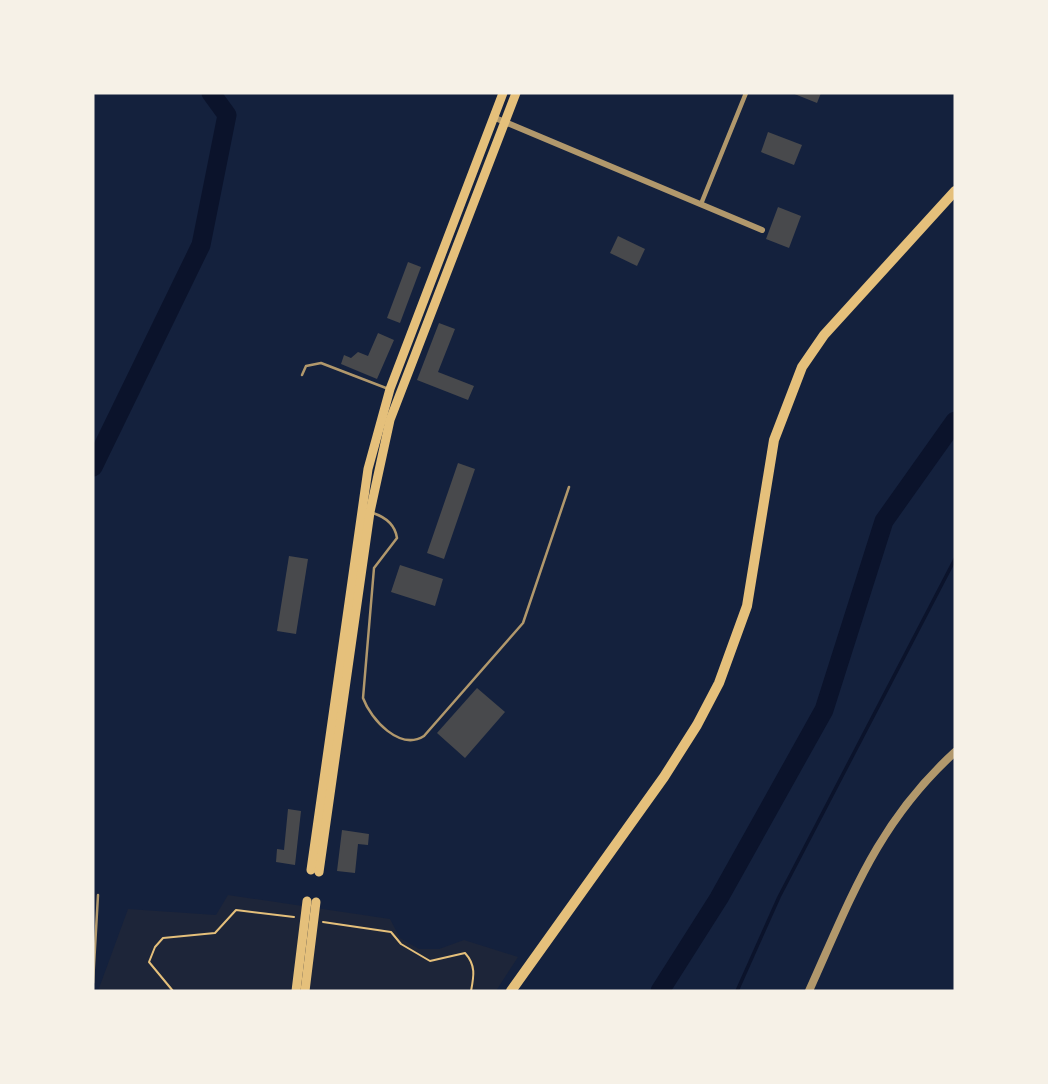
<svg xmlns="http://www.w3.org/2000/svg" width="1048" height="1084" font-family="'Roboto Condensed',sans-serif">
  <rect width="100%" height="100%" fill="#14213d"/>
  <path fill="#1d2539" d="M 228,895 L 390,919 L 400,938 L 419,949 L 439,949 L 464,940 L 518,957 L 496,991 L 98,991 L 128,909 L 216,915 Z"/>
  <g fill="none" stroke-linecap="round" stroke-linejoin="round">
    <path stroke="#0b132b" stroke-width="3.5" d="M 737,991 L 779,897 L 955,559"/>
    <g stroke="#0b132b" stroke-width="19">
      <path d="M 93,467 L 201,245 L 227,115 L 211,93"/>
      <path d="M 660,991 L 719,898 L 824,710 L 884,521 L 955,421"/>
    </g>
  </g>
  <g fill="#48494c">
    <path d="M 792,93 L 821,93 L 817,103 Z"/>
    <path d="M 768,132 L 802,145 L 794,165 L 761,152 Z"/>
    <path d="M 778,207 L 801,216 L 789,248 L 766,239 Z"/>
    <path d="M 618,236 L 645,249 L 637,266 L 610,253 Z"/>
    <path d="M 408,262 L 421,267 L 400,323 L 387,318 Z"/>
    <path d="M 439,323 L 455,329 L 438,372 L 474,386 L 468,400 L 417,380 Z"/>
    <path d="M 378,333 L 394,340 L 377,379 L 341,364 L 344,355 L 351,358 L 358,352 L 368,356 Z"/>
    <path d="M 458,463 L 475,469 L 444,559 L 427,553 Z"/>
    <path d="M 289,556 L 308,559 L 296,634 L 277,631 Z"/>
    <path d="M 400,565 L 443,579 L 435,606 L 391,592 Z"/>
    <path d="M 477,688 L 505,712 L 465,758 L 437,733 Z"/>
    <path d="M 288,809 L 301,811 L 295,865 L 276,862 L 277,849 L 284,850 Z"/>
    <path d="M 342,830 L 369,834 L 368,845 L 358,844 L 355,873 L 337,871 Z"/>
  </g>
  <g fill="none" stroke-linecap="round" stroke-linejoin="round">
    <g stroke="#e5c07b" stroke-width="2">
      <path d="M 323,922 L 391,932 L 401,944 L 430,961 L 465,953 C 476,965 474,976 471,991"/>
      <path d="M 173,991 L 149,962 L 155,947 L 163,938 L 215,933 L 236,910 L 294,917"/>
    </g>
    <g stroke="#b1986c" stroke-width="2.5">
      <path d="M 302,375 L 306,366 L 321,363 L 386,388"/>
      <path d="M 373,513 C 385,517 395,524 397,538 L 374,568 L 363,698 C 371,720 400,751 424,736 L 523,623 L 569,487"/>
      <path d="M 93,983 L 98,895"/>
    </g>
    <path stroke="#b1986c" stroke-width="4.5" d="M 701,204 L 746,93"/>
    <path stroke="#b1986c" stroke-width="6" d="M 493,117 L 762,230"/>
    <path stroke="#b1986c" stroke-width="8" d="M 809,991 C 851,898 877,823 955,752"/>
    <g stroke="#e5c07b" stroke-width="9">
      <path d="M 311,870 L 368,469 L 390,389 L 503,93"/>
      <path d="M 319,872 L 370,512 L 390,420 L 516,93"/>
      <path d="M 296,991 L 307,901"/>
      <path d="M 305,991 L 316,902"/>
    </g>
    <path stroke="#e5c07b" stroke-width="10" d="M 511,991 L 664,777 L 697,725 L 719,683 L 747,606 L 774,440 L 802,367 L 824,335 L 955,191"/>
  </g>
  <rect width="1048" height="1084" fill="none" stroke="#f6f1e7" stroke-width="189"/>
</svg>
